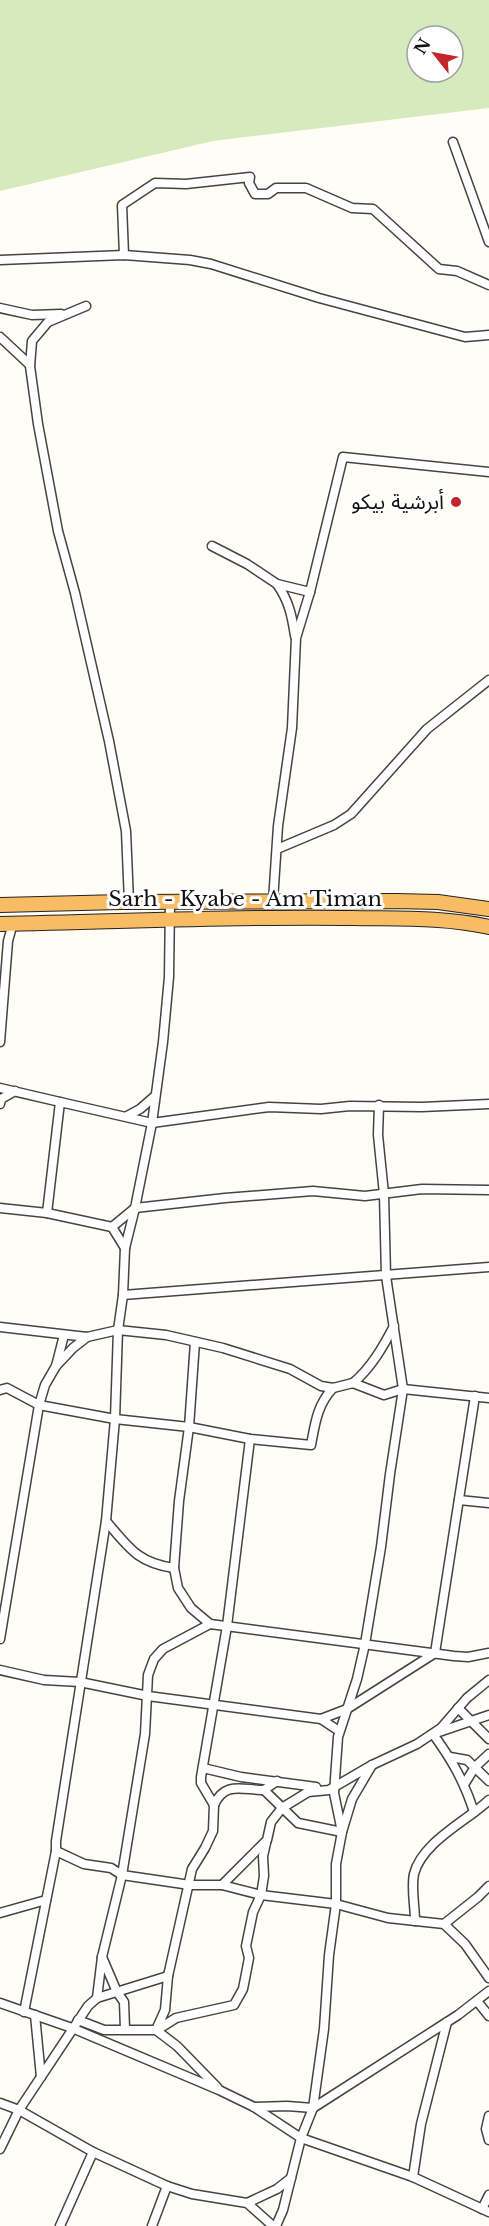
<svg xmlns="http://www.w3.org/2000/svg" width="489" height="2226" font-family="'Libre Baskerville','Noto Sans Arabic',serif">
  <rect width="100%" height="100%" fill="#fffdf5"/>
  <path fill="#d5ebbd" fill-rule="evenodd" d="M 0,0 L 489,0 L 489,108 L 213,141 L 0,191 ZM 417,36 L 453,36 L 453,72 L 417,72 Z"/>
  <g fill="none" stroke-linecap="round" stroke-linejoin="round">
    <defs>
      <g id="minor">
        <path d="M 453,142 L 489,242"/>
        <path d="M 124,255 L 122,205 L 155,183 L 186,184 L 250,177 L 249,183 L 255,194 L 268,194 L 276,188 L 306,188 L 352,208 L 373,209 L 439,269 L 457,271 L 489,285"/>
        <path d="M 0,260 L 124,255 L 190,260 L 211,264 L 319,298 L 465,337 L 489,335"/>
        <path d="M 86,306 L 48,322 L 32,341 L 30,366 L 38,424 L 58,531 L 75,593 L 109,741 L 126,831 L 129,902"/>
        <path d="M 0,308 L 32,315 L 61,314"/>
        <path d="M 0,337 L 30,365"/>
        <path d="M 212,546 L 247,564 L 277,584 L 310,592"/>
        <path d="M 277,584 C 289,601 292,616 295,636"/>
        <path d="M 277,849 L 334,825 L 351,814 L 427,729 L 489,680"/>
        <path d="M 273,901 L 278,826 L 292,728 L 296,638 L 310,592 L 343,457 L 489,472"/>
        <path d="M 0,1042 L 8,941 L 13,923"/>
        <path d="M 0,1088 L 60,1102"/>
        <path d="M 0,1104 L 1,1099 L 15,1091"/>
        <path d="M 127,1116 L 140,1109 L 155,1096"/>
        <path d="M 0,1208 L 47,1213 L 112,1227 L 125,1248"/>
        <path d="M 47,1213 L 60,1102 L 152,1123 L 269,1107 L 321,1109 L 350,1106 L 422,1107 L 489,1104"/>
        <path d="M 112,1227 L 135,1208 L 225,1198 L 313,1191 L 365,1196 L 422,1189 L 489,1190"/>
        <path d="M 123,1295 L 489,1267"/>
        <path d="M 0,1327 L 87,1337 L 118,1330 L 166,1335 L 223,1348 L 290,1369 L 321,1386 L 333,1388 L 353,1383 L 384,1395 L 403,1389 L 489,1398"/>
        <path d="M 195,1342 L 189,1427 L 179,1501 L 174,1568 L 178,1588 L 191,1608 L 210,1624 L 454,1656 L 468,1657 L 489,1653"/>
        <path d="M 56,1366 L 73,1348 L 87,1337"/>
        <path d="M 353,1383 C 371,1368 383,1347 394,1326"/>
        <path d="M 0,1390 L 7,1388 L 39,1405 L 115,1419 L 189,1427 L 250,1439 L 311,1445 C 315,1424 317,1405 333,1388"/>
        <path d="M 459,1500 L 489,1503"/>
        <path d="M 106,1521 C 129,1548 138,1563 174,1568"/>
        <path d="M 0,1639 L 39,1405 L 45,1385 L 56,1366 L 64,1335"/>
        <path d="M 0,1670 L 44,1680 L 80,1682 L 148,1696 L 321,1719 L 347,1709 L 435,1653 L 475,1396"/>
        <path d="M 458,1708 L 489,1739"/>
        <path d="M 321,1719 L 339,1731"/>
        <path d="M 450,1757 L 467,1760 L 489,1781"/>
        <path d="M 203,1768 L 241,1777 L 316,1787"/>
        <path d="M 465,1783 L 475,1767 L 489,1754"/>
        <path d="M 264,1790 L 298,1823 L 342,1832 L 334,1793 L 338,1737 L 357,1679 L 365,1644 L 381,1547 L 390,1474 L 403,1389 L 386,1276 L 384,1194 L 378,1135 L 379,1105"/>
        <path d="M 214,1805 C 225,1781 242,1790 264,1790 L 277,1781"/>
        <path d="M 474,1812 C 464,1781 452,1760 433,1734 L 489,1715"/>
        <path d="M 56,1851 L 84,1864 L 111,1868 L 122,1875 L 190,1885 L 222,1885 L 261,1895 L 336,1904 L 388,1918 L 444,1924 L 465,1944 L 489,1978"/>
        <path d="M 222,1885 L 267,1840 L 271,1822 L 282,1808 L 308,1792 L 329,1790 L 372,1765 L 417,1744 L 441,1728 L 467,1698 L 489,1680"/>
        <path d="M 0,1913 L 46,1900"/>
        <path d="M 415,1921 C 415,1906 411,1888 414,1874 C 422,1842 467,1821 489,1800"/>
        <path d="M 444,1924 L 478,1897 L 489,1886"/>
        <path d="M 102,1957 L 117,1992 L 124,2002 L 125,2029"/>
        <path d="M 97,1998 L 102,1957 L 122,1875 L 145,1734 L 148,1675 L 154,1659 L 163,1649 L 210,1624"/>
        <path d="M 477,2001 L 489,2016"/>
        <path d="M 0,2003 L 72,2028 L 219,2090 L 254,2107 L 301,2138 L 413,2177 L 489,2212"/>
        <path d="M 24,2012 L 56,1851 L 56,1841 L 106,1521 L 115,1419 L 118,1330 L 123,1295 L 125,1248 L 135,1208 L 152,1123 L 163,1042 L 169,977 L 170,902"/>
        <path d="M 35,2015 L 41,2077"/>
        <path d="M 78,2020 L 104,2030 L 156,2030 L 177,2046 L 217,2087"/>
        <path d="M 156,2030 L 165,2010 L 168,1976 L 192,1869 L 205,1848 L 213,1831 L 214,1805 L 201,1783 L 201,1777 L 227,1626 L 250,1439"/>
        <path d="M 157,2030 L 176,2018 L 234,2005 L 243,1989 L 249,1958 L 246,1946 L 253,1912 L 261,1895 L 264,1876 L 263,1856 L 266,1843"/>
        <path d="M 0,2103 L 19,2110 L 93,2152 L 167,2186 L 192,2194 L 247,2203 L 273,2226"/>
        <path d="M 254,2107 L 287,2106 L 313,2108 L 458,2015 L 489,1991"/>
        <path d="M 489,2116 L 486,2129 L 489,2140"/>
        <path d="M 0,2149 L 19,2110 L 88,2006 L 97,1998 L 168,1976"/>
        <path d="M 413,2177 L 421,2124 L 447,2022"/>
        <path d="M 247,2203 L 277,2189 L 291,2178"/>
        <path d="M 482,2209 L 489,2195"/>
        <path d="M 60,2226 L 93,2152"/>
        <path d="M 152,2226 L 167,2186"/>
        <path d="M 276,2226 L 283,2210 L 301,2138 L 313,2108 L 324,2029 L 329,1955 L 336,1904 L 336,1864 L 342,1832 L 352,1799 L 372,1765"/>
      </g>
      <g id="trunk">
        <path d="M 0,905 L 122,902 L 396,901 L 438,902 L 489,909"/>
        <path d="M 0,924 C 117,922 235,916 352,918 C 398,919 444,917 489,927"/>
      </g>
    </defs>
    <use href="#minor" stroke="#444" stroke-width="11"/>
    <use href="#trunk" stroke="#222" stroke-width="16"/>
    <use href="#minor" stroke="#fff" stroke-width="8"/>
    <use href="#trunk" stroke="#f7bc64" stroke-width="14"/>
  </g>
  <circle fill="#c4262e" stroke="#fff" stroke-width="2" cx="456" cy="502" r="6"/>
  <g text-anchor="middle" stroke-width="6" stroke-linejoin="round" paint-order="stroke">
    <g font-size="21" fill="#111" stroke="#fff" text-anchor="end">
      <text x="444" y="509">أبرشية بيكو</text>
    </g>
    <g font-size="21" fill="#111" stroke="#fff">
      <text x="245" y="906">Sarh - Kyabe - Am Timan</text>
    </g>
  </g>
  <g transform="translate(435 54) rotate(301)"><circle r="28" fill="#ffffff" stroke="#a0a0a0" stroke-width="1.5"/>
  <path d="M0-4.5L10 22L0 15L-10 22Z" fill="#c4262e"/>
  <text y="-9" font-size="16" font-weight="bold" text-anchor="middle" fill="#111111">N</text>
  </g>
</svg>
